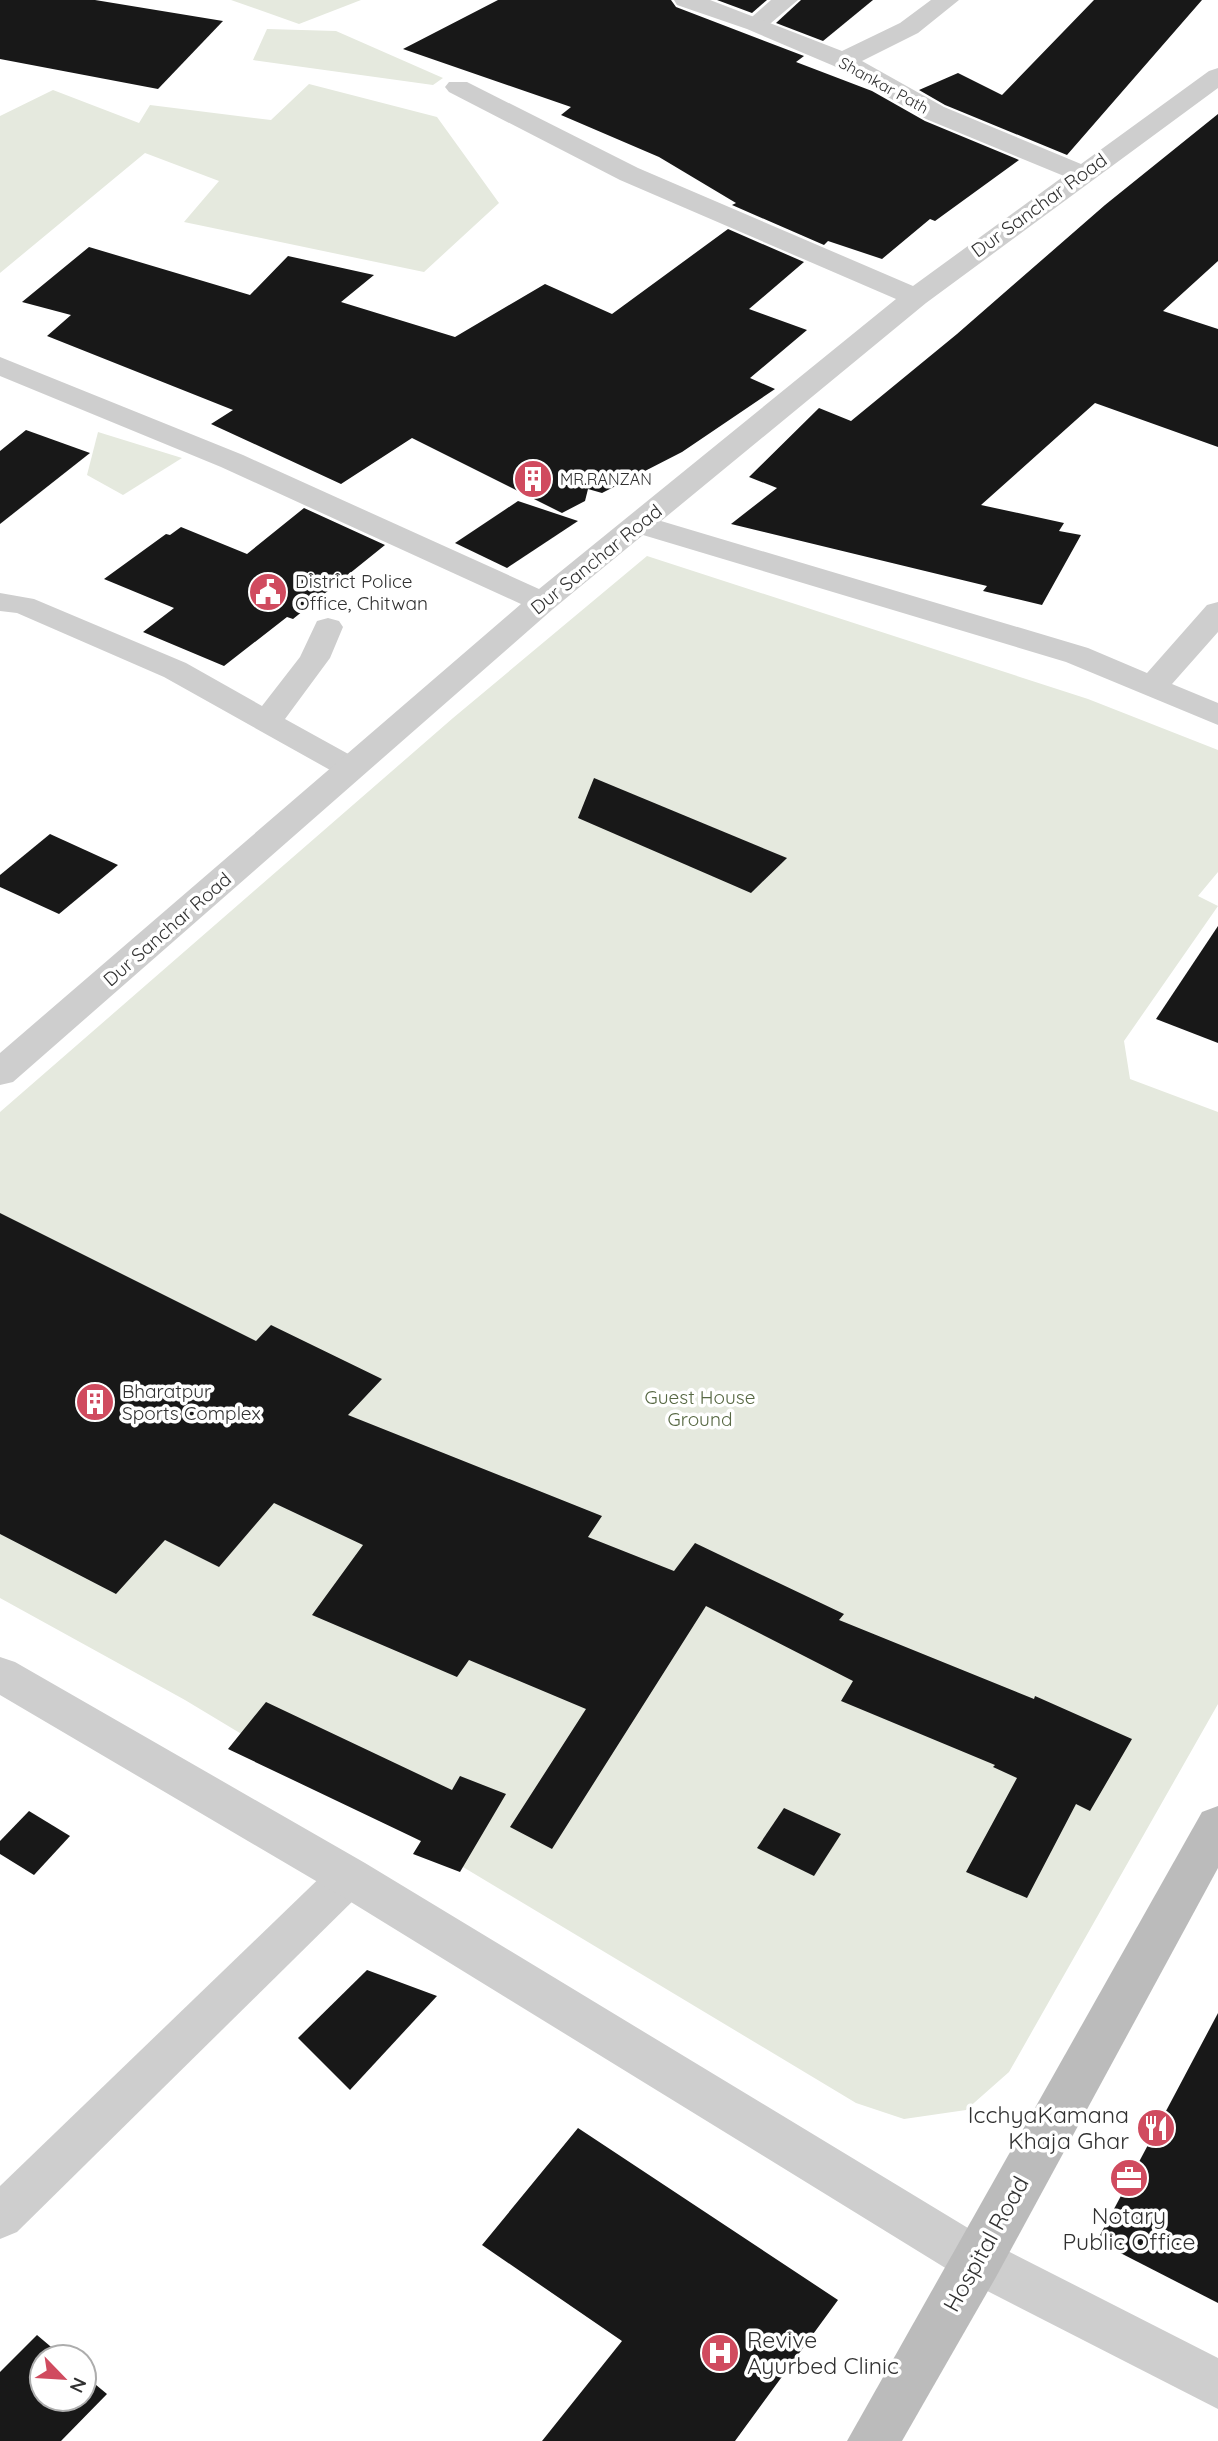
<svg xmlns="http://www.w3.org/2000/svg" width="1218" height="2441" font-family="Quicksand,sans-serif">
  <rect width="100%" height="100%" fill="#fff"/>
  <g fill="#e5e9de">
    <path d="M 231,0 L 361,0 L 299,24 Z"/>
    <path d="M 267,29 L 336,31 L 443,78 L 433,85 L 253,60 Z"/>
    <path d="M 309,84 L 437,117 L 499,203 L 424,272 L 184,222 L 219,181 L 145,153 L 0,273 L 0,116 L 53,90 L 139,123 L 150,105 L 271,120 Z"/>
    <path d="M 98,432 L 182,458 L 123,495 L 87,475 Z"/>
    <path d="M 647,556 L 1088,699 L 1218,750 L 1218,872 L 1198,896 L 1218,906 L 1124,1041 L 1130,1079 L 1218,1112 L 1218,1704 L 1009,2072 L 966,2110 L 904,2119 L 856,2103 L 185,1700 L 0,1598 L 0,1112 L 453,718 Z"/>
  </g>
  <g fill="#181818">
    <path d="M 0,0 L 95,0 L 223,21 L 158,89 L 0,59 Z"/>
    <path d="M 498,0 L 671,0 L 676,7 L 804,56 L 796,62 L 872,91 L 925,121 L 1019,160 L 935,221 L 930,219 L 882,259 L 828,241 L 824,245 L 732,205 L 736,203 L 659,157 L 561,115 L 571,107 L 403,49 Z"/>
    <path d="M 717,0 L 767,0 L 752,13 Z"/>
    <path d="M 801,0 L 873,0 L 823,41 L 776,23 Z"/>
    <path d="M 1094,0 L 1202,0 L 1067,155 L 945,105 L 919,90 L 958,73 L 1002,95 Z"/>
    <path d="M 1218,114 L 1218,261 L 1163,311 L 1218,329 L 1218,447 L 1095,403 L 981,505 L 1064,523 L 1059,531 L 1081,535 L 1042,605 L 983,591 L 987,586 L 731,524 L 777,488 L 749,477 L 819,408 L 851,421 L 957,334 L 1105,205 Z"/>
    <path d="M 728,229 L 804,262 L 749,309 L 807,330 L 750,378 L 775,389 L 682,452 L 602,493 L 588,489 L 585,501 L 562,513 L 412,438 L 341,484 L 211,424 L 233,410 L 47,336 L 71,315 L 22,302 L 89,247 L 250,295 L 288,256 L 374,275 L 341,302 L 455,337 L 545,284 L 612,314 Z"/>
    <path d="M 26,430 L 90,453 L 0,524 L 0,451 Z"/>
    <path d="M 518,501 L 578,521 L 507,568 L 455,543 Z"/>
    <path d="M 304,508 L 385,545 L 293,619 L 287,617 L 224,666 L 143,632 L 174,608 L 104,579 L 166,534 L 170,535 L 181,527 L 247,554 Z"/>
    <path d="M 594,778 L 787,858 L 751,893 L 578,818 Z"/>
    <path d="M 50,834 L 118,865 L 59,914 L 0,887 L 0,875 Z"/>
    <path d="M 1218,926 L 1218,1043 L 1156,1019 Z"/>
    <path d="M 0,1213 L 256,1341 L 271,1325 L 382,1379 L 348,1415 L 602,1516 L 588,1537 L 674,1571 L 695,1543 L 844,1614 L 839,1620 L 1034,1699 L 1035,1696 L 1132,1739 L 1090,1811 L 1076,1804 L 1027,1898 L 966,1872 L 1017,1778 L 993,1767 L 995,1765 L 841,1701 L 853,1681 L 706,1606 L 552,1849 L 510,1827 L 586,1709 L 469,1660 L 457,1677 L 312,1615 L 363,1545 L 274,1503 L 219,1567 L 165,1540 L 116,1594 L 0,1534 Z"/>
    <path d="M 266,1702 L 452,1790 L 460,1776 L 506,1794 L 460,1872 L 413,1854 L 421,1841 L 228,1749 Z"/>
    <path d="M 784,1808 L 841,1834 L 814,1876 L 757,1848 Z"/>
    <path d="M 29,1811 L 70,1836 L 34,1875 L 0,1854 L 0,1841 Z"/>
    <path d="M 367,1970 L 437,1996 L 350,2090 L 298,2038 Z"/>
    <path d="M 1218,2013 L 1218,2303 L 1097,2241 Z"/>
    <path d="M 578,2128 L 838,2300 L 735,2441 L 542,2441 L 622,2341 L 482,2245 Z"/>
    <path d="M 37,2335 L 63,2357 L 42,2357 L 42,2399 L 84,2399 L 84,2375 L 107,2394 L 61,2441 L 0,2441 L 0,2372 Z"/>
  </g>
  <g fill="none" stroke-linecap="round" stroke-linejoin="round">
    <g fill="#cecece" fill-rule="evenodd">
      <path d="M 771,0 L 798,0 L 764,29 L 748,29 L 744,24 Z"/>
      <path d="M 0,593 L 34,599 L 186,663 L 262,706 L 300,657 L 317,621 L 328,618 L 339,621 L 343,627 L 330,658 L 285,719 L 361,761 L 366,768 L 361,775 L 350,778 L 339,775 L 164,677 L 17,613 L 0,611 Z"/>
      <path d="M 349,1859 L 364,1864 L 371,1877 L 364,1890 L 17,2232 L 0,2239 L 0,2186 L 334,1864 Z"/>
    </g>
    <g fill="#cecece" fill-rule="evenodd">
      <path d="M 674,0 L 710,0 L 842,51 L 900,23 L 931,0 L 959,0 L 918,33 L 862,61 L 944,107 L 1081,164 L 1209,71 L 1218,68 L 1218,88 L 926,303 L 661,521 L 1088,648 L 1147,673 L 1207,605 L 1218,602 L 1218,632 L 1172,684 L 1218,703 L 1218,725 L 1066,662 L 643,535 L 553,609 L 13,1082 L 0,1085 L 0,1053 L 521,604 L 221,467 L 0,376 L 0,357 L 243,455 L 539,589 L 896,299 L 620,180 L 449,92 L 445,87 L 449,82 L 467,82 L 638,168 L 913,286 L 1064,176 L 926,119 L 834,66 L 747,29 L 677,5 Z"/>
      <path d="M 0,1657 L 15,1662 L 365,1863 L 996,2245 L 1218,2358 L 1218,2409 L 960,2277 L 333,1891 L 0,1695 Z"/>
    </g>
    <path fill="#bbb" fill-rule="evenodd" d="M 1218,1806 L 1218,1868 L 996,2277 L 902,2441 L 847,2441 L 1202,1812 Z"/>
  </g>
  <defs>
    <symbol id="building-disc" viewBox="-11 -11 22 22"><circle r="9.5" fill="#d04b5f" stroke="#fff"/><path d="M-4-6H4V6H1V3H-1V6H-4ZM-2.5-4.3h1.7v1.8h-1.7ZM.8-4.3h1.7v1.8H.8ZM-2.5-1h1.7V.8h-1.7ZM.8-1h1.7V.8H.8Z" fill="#fff"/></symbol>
    <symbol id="civic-disc" viewBox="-11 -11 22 22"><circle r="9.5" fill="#d04b5f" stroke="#fff"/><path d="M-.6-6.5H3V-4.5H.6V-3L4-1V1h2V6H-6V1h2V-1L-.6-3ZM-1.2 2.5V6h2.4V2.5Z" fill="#fff"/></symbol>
    <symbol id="restaurant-disc" viewBox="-11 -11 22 22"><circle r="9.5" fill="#d04b5f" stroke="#fff"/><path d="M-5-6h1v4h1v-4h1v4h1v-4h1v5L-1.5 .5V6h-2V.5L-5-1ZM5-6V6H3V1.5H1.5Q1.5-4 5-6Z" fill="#fff"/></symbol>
    <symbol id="office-disc" viewBox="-11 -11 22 22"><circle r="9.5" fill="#d04b5f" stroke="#fff"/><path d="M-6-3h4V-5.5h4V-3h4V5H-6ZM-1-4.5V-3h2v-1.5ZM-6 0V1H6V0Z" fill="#fff"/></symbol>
    <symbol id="hospital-disc" viewBox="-11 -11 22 22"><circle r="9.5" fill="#d04b5f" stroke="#fff"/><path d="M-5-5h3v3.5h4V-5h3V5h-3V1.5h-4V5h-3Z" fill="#fff"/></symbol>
  </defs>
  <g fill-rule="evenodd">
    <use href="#building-disc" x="511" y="457" width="44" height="44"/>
    <use href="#civic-disc" x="246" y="570" width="44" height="44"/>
    <use href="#building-disc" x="73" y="1380" width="44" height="44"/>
    <use href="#restaurant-disc" x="1134" y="2106" width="44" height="44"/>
    <use href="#office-disc" x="1107" y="2156" width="44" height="44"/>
    <use href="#hospital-disc" x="698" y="2331" width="44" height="44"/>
  </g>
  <g text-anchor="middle" stroke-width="7" stroke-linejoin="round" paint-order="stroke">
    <g font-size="16" fill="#313131" stroke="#fff">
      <text transform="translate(884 85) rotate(29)" y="6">Shankar Path</text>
    </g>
    <g font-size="16" fill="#313131" stroke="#fff" text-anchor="start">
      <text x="560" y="485">MR.RANZAN</text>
    </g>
    <g font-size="19" fill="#313131" stroke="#fff">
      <text transform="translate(1039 205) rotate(-36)" y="7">Dur Sanchar Road</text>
      <text transform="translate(596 559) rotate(-39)" y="7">Dur Sanchar Road</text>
      <text transform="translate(167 929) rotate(-41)" y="7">Dur Sanchar Road</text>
    </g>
    <g font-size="19" fill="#313131" stroke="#fff" text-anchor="start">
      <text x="295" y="588">District Police<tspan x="295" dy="22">Office, Chitwan</tspan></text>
      <text x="122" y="1398">Bharatpur<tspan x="122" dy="22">Sports Complex</tspan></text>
    </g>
    <g font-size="19" fill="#576843" stroke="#fff">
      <text x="700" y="1404">Guest House<tspan x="700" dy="22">Ground</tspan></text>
    </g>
    <g font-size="23" fill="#313131" stroke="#fff" text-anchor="end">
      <text x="1129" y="2123">IcchyaKamana<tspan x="1129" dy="26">Khaja Ghar</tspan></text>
      <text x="1129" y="2224" text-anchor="middle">Notary<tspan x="1129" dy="26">Public Office</tspan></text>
      <text x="747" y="2348" text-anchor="start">Revive<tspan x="747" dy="26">Ayurbed Clinic</tspan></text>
    </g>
    <g font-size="23" fill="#313131" stroke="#fff">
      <text transform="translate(986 2244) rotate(-61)" y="8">Hospital Road</text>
    </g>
  </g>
  <g transform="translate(63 2378) rotate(115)"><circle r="33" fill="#ffffff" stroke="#adadad" stroke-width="2"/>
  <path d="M0-5L12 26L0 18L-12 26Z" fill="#d04b5f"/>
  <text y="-10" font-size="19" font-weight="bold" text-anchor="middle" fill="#313131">N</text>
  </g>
</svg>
